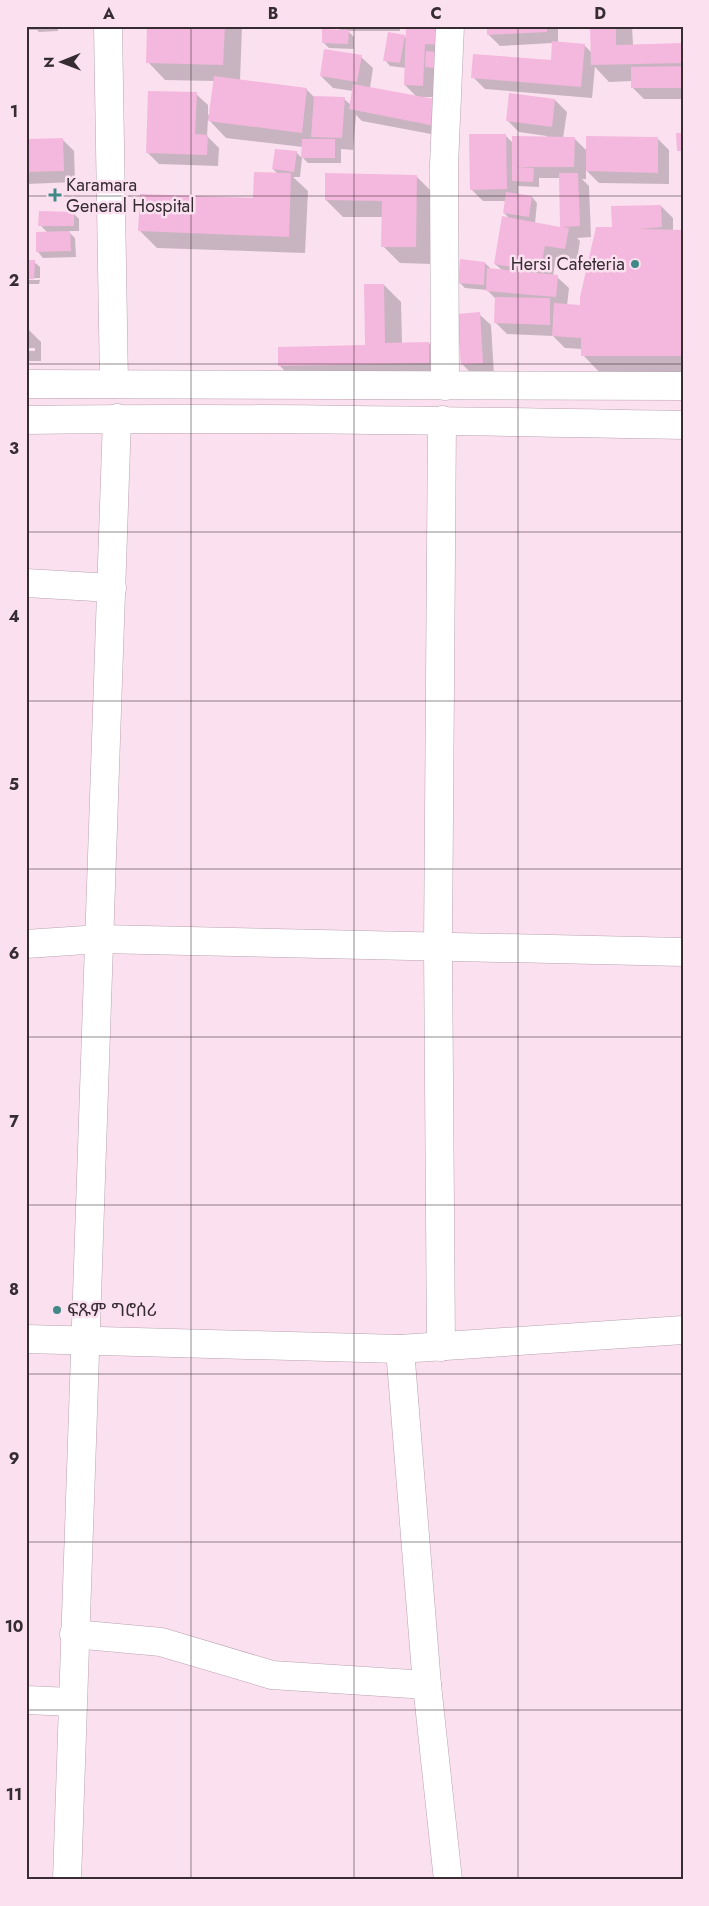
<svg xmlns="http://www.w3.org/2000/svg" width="709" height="1906" font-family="Jost,'Noto Sans Ethiopic',sans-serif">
  <rect width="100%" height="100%" fill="#fbe1f0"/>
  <g fill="#0003" fill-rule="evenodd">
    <path d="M 26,26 L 58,26 L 58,31 L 39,32 L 37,30 L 26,30 Z"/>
    <path d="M 149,26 L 242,26 L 240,81 L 306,89 L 314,97 L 344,99 L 351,105 L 353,91 L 333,88 L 321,76 L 361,57 L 373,68 L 370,88 L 417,97 L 405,85 L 406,68 L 390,66 L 385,60 L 404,36 L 407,39 L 448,26 L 435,97 L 424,97 L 424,98 L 447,137 L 362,121 L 356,115 L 353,150 L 341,149 L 341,163 L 308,163 L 303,158 L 303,147 L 226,138 L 208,119 L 207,136 L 219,148 L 218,166 L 159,164 L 147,152 L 196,94 L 208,105 L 208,115 L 210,115 L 214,81 L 165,80 L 148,62 Z"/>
    <path d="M 336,26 L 400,26 L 400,31 L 348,31 L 354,37 L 354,49 L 329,48 L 323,42 L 341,31 Z"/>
    <path d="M 488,26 L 558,26 L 558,43 L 584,45 L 592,53 L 592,26 L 632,26 L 633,45 L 683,45 L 683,99 L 644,99 L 632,87 L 632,81 L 609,82 L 595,67 L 592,98 L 485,89 L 473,77 L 552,61 L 553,43 L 500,46 L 488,34 Z"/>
    <path d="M 555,100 L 567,112 L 563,138 L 574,138 L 587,151 L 657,138 L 669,150 L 669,184 L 599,183 L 586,170 L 586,179 L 582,179 L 589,186 L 591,237 L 577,238 L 580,241 L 577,260 L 556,257 L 553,276 L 557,277 L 569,288 L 567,306 L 581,306 L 613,229 L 661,206 L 673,218 L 673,231 L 683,232 L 683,377 L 604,377 L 583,355 L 583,349 L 565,348 L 553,336 L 507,334 L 495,322 L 496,299 L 487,290 L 465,288 L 459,282 L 485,263 L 491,269 L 503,271 L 495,264 L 510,219 L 504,213 L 506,201 L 483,201 L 471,189 L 505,135 L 513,143 L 547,138 L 547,136 L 519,132 L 507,120 ZM 539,178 L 560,178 L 562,228 L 535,223 L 537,203 L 532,197 L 518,195 L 518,186 L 539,187 Z"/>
    <path d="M 62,139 L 74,151 L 75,182 L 27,184 L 26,141 Z"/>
    <path d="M 296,152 L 302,158 L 300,177 L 293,177 L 308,191 L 305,253 L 157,248 L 140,231 L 254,199 L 278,174 L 273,169 Z"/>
    <path d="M 416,176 L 433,193 L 432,264 L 400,263 L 383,246 L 383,217 L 343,217 L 326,200 Z"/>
    <path d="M 73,213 L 79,219 L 79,231 L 68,231 L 75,238 L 76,257 L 43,258 L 38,252 L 48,233 L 40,225 Z"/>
    <path d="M 34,262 L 40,267 L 40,278 L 26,278 Z"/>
    <path d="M 26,280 L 40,280 L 39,284 L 26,284 Z"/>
    <path d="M 384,285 L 401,302 L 402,344 L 429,343 L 446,360 L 446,379 L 296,382 L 279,365 L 366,346 Z"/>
    <path d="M 479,314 L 491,325 L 494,375 L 474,376 L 462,364 Z"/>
    <path d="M 29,330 L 41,342 L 41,361 L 26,361 L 26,351 L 35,351 L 35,348 L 26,348 Z"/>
  </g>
  <g fill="#f4b7dd">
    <path d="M 147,26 L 225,26 L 223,65 L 146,63 Z"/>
    <path d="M 406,26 L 447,26 L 446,45 L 425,44 L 423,86 L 404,85 Z"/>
    <path d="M 487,26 L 547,26 L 547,32 L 487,35 Z"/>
    <path d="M 590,26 L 616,26 L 616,45 L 683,43 L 683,63 L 591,65 Z"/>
    <path d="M 322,29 L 349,30 L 348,44 L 322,43 Z"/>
    <path d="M 388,32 L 405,35 L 400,63 L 383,61 Z"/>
    <path d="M 552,41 L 585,44 L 581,87 L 471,78 L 473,54 L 551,60 Z"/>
    <path d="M 324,49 L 362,55 L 357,82 L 320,76 Z"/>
    <path d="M 426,51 L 446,53 L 444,69 L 425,67 Z"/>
    <path d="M 683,66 L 683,88 L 631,88 L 631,67 Z"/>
    <path d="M 214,76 L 307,88 L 302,133 L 208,121 Z"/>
    <path d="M 353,84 L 440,100 L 435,126 L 349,109 Z"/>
    <path d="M 148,91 L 197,92 L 195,134 L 208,135 L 207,155 L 146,153 Z"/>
    <path d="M 509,93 L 555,99 L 552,127 L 506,121 Z"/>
    <path d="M 314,96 L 345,97 L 342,138 L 311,137 Z"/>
    <path d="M 676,133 L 683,133 L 683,151 L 677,151 Z"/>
    <path d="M 469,134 L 506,134 L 507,189 L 470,190 Z"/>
    <path d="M 512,136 L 575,137 L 574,167 L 517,167 L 534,168 L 533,182 L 512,181 Z"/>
    <path d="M 586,136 L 658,137 L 658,173 L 586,171 Z"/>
    <path d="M 63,138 L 64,171 L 26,172 L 26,139 Z"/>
    <path d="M 302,139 L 335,139 L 335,158 L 301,158 Z"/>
    <path d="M 275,149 L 297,151 L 294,172 L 272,169 Z"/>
    <path d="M 254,172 L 291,173 L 289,237 L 138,231 L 140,194 L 253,198 Z"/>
    <path d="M 325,173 L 417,175 L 416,247 L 381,247 L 382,201 L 325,200 Z"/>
    <path d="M 559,173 L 578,173 L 580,226 L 562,227 L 569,228 L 565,249 L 545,246 L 540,272 L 494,264 L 502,216 L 560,227 Z"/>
    <path d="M 506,192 L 532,196 L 529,217 L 503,213 Z"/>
    <path d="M 661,205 L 662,227 L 640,229 L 683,230 L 683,356 L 581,356 L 581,338 L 552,336 L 554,303 L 580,305 L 580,297 L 596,227 L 612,227 L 611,206 Z"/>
    <path d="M 39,211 L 74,212 L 74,226 L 38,226 Z"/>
    <path d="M 70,231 L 71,251 L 36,252 L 36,232 Z"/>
    <path d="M 460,259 L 485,262 L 484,285 L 458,283 Z"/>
    <path d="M 26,260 L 35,260 L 34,279 L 26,279 Z"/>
    <path d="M 487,268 L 558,275 L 556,297 L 486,291 Z"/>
    <path d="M 364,284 L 384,284 L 385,343 L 429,342 L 429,363 L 278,366 L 278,347 L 365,345 Z"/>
    <path d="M 495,297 L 550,298 L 550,325 L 494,323 Z"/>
    <path d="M 480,312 L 483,363 L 461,365 L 457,314 Z"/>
    <rect x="26" y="329" width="3" height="20"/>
  </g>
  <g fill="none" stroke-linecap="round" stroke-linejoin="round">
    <defs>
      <g id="minor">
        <path d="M 108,26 L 114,384"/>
        <path d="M 445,386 L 444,165 L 450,26"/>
        <path d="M 26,583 L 112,588"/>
        <path d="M 26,944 L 100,939 L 683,952"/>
        <path d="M 26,1339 L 400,1349 L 683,1330"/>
        <path d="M 441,1347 L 438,947 L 442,420"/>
        <path d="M 400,1349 L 427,1685 L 448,1880"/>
        <path d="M 74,1634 L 161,1642 L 272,1675 L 427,1685"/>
        <path d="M 26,1700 L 72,1702"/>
        <path d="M 67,1880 C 81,1393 102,906 117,418"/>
      </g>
      <g id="major">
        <path d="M 26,384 L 683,386"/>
        <path d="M 26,420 C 245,417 464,421 683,425"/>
      </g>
    </defs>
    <use href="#minor" stroke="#baa2b0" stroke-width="29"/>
    <use href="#major" stroke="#baa2b0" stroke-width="29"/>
    <use href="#minor" stroke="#fff" stroke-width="28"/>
    <use href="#major" stroke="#fff" stroke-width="28"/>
  </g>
  <path fill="none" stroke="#362c32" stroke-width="1" stroke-opacity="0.55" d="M 191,26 L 191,1880M 354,26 L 354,1880M 518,26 L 518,1880M 26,196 L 683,196M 26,364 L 683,364M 26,532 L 683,532M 26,701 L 683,701M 26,869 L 683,869M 26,1037 L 683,1037M 26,1205 L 683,1205M 26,1374 L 683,1374M 26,1542 L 683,1542M 26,1710 L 683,1710"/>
  <g fill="#418986" stroke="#fbe1f0" stroke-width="2">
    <path d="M52.5 187.5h5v5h5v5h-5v5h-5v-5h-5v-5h5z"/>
    <circle cx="635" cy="264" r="5"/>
    <circle cx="57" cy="1310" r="5"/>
  </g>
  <g text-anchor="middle" stroke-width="5" stroke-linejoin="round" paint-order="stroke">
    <g font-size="18" fill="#362c32" stroke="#fbe1f0" text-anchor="start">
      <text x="66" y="191">Karamara<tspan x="66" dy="21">General Hospital</tspan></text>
      <text x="625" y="270" text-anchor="end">Hersi Cafeteria</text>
      <text x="67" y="1316">ፍጹም ግሮሰሪ</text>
    </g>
  </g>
  <rect width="709" height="1906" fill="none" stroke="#fbe1f0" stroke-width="55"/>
  <g transform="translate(62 62) rotate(269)" stroke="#fbe1f0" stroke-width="4" paint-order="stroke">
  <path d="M0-4L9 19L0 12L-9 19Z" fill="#362c32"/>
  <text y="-8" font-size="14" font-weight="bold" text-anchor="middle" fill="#362c32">N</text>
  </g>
  <rect x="28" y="28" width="654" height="1850" fill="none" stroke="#362c32" stroke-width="2"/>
  <g font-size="16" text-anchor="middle" font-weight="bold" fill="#362c32">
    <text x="109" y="19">A</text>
    <text x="273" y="19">B</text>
    <text x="436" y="19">C</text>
    <text x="600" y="19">D</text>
    <text x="14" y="117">1</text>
    <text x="14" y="286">2</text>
    <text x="14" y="454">3</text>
    <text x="14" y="622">4</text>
    <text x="14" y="790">5</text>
    <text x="14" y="959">6</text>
    <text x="14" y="1127">7</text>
    <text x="14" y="1295">8</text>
    <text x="14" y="1464">9</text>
    <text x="14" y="1632">10</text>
    <text x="14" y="1800">11</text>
  </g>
</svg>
